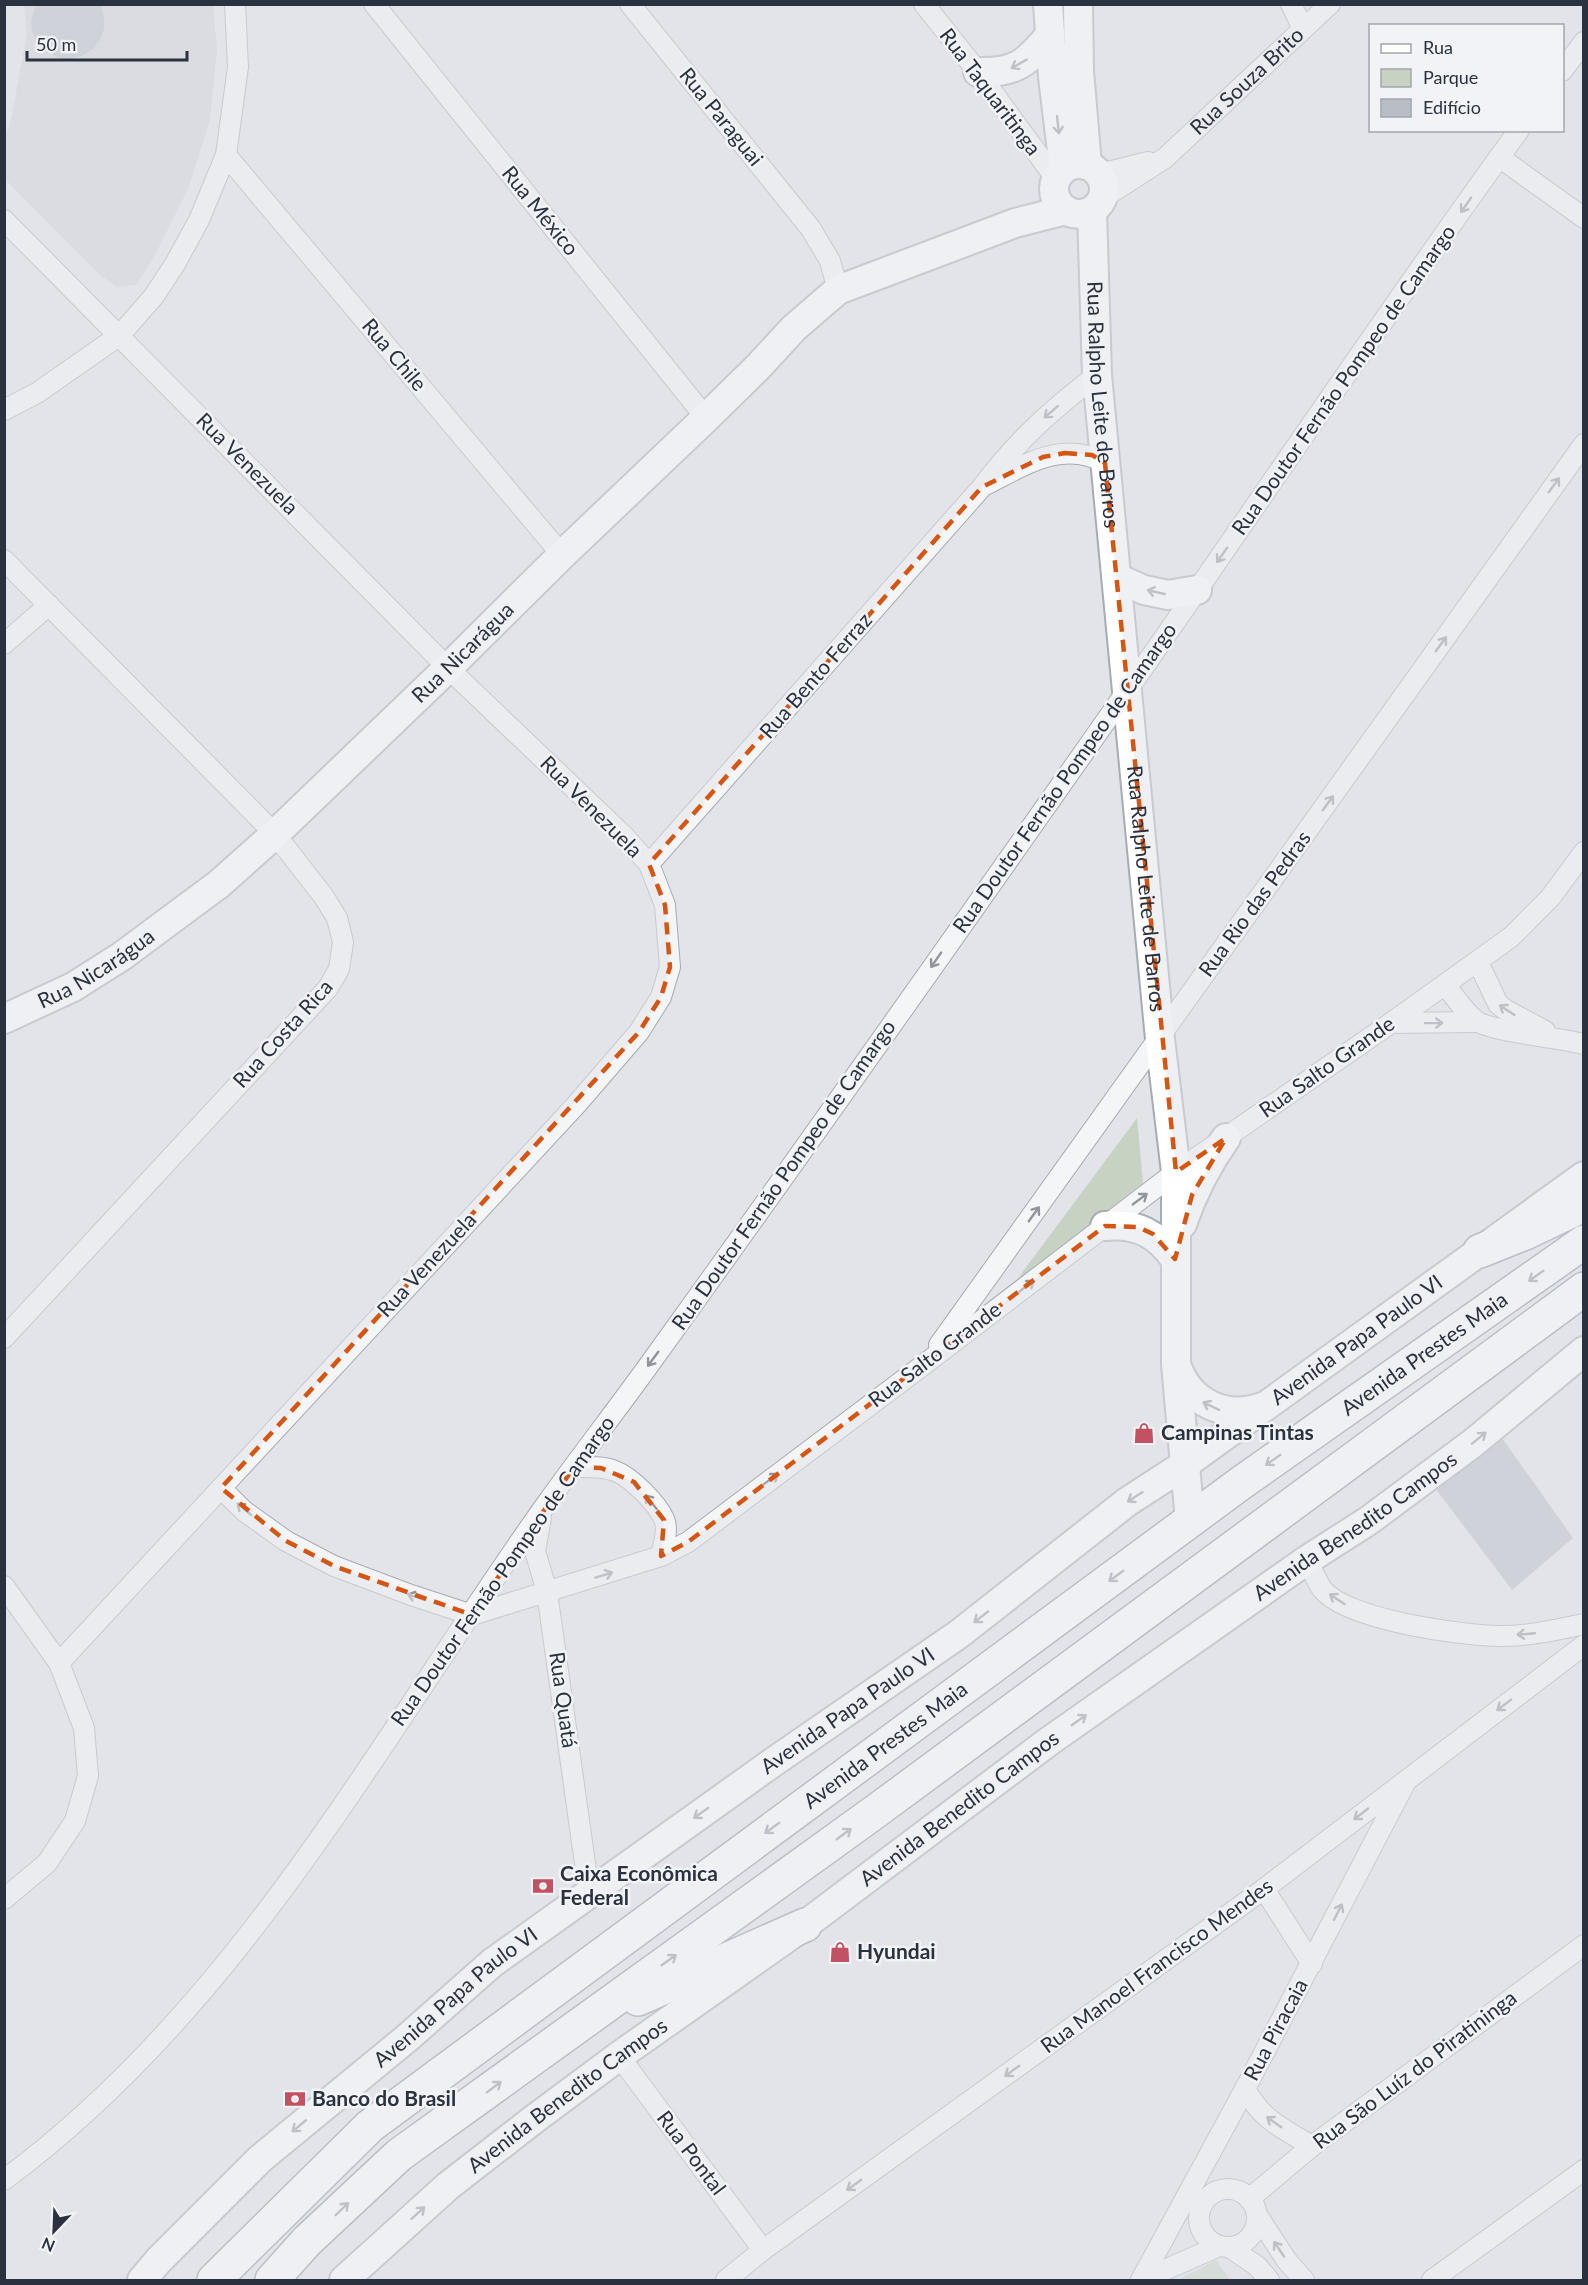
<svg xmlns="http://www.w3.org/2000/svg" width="1588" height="2285" font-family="Lato,sans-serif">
  <rect width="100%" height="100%" fill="#e2e4e9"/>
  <path fill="#d0d3da" d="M 24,5 L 213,5 L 217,50 L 210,119 L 189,187 L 152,261 L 136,285 L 117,287 L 100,275 L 5,179 L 5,134 L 10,125 L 27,33 Z"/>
  <g fill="#c7d2c3">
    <path d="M 1137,1118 L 1143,1183 L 1013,1285 Z"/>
    <path d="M 1216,2260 L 1230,2280 L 1178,2280 Z"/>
  </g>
  <g fill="#b9bdc5">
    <path d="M 36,4 L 100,4 L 104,17 L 104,29 L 100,40 L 93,49 L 82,56 L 70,59 L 59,58 L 47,52 L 39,44 L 33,34 L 31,22 Z"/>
    <path d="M 1502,1438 L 1573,1538 L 1512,1590 L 1435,1488 Z"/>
  </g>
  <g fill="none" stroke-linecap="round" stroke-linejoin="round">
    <defs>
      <g id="street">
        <path d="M 374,4 L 706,418"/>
        <path d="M 630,4 L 811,229 L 830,261 L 838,290"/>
        <path d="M 924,4 L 978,72 L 1056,179"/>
        <path d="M 1291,4 L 1303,29"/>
        <path d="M 1562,71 L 1584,42"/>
        <path d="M 226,155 L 562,555"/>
        <path d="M 1499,157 L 1584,218"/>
        <path d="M 1100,174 L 1148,162"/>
        <path id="s1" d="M 1103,198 L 1165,158 L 1330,4"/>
        <path d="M 4,220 L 448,668 L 624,836 L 649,864 L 665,905 L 670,967 L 661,997 L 639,1032 L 576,1105 L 59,1663"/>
        <path d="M 4,410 L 37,393 L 120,335 L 154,296 L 175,264 L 199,220 L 226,155 L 238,67 L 235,4"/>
        <path d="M 987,484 C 1025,465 1064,439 1105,463"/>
        <path d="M 4,560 L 275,834 L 324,897 L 337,918 L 343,942 L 339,969 L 328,988 L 4,1338"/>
        <path d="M 4,644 L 49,605"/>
        <path d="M 649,864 L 982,487 C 1018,440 1050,411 1097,375"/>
        <path d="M 1478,962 L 1498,1004 L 1506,1010 L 1545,1031"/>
        <path d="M 1445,985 C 1455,997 1464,1011 1475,1020 C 1487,1031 1562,1038 1584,1044"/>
        <path d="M 1391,1023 L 1477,1022"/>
        <path d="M 939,1345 L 1584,444"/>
        <path d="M 574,1467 C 587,1467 602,1466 615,1471 C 631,1477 657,1503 664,1519 C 669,1530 663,1545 661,1556"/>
        <path d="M 221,1488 L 244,1511 L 286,1541 L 334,1566 L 411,1595 L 472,1615 L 661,1556 L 688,1542 L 926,1363 L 1176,1172 L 1391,1023 L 1511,937 L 1550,898 L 1584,852"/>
        <path d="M 541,1518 L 535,1551 L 547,1592 L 589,1892"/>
        <path d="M 1307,1560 C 1312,1569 1316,1580 1322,1589 C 1346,1620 1463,1636 1502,1636 C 1529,1636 1556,1630 1584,1624"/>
        <path d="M 4,1586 L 59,1663 L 84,1728 L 88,1776 L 75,1821 L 47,1863 L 4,1899"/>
        <path d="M 1264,1889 L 1312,1964"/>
        <path d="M 619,2056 L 763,2250"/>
        <path d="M 1245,2089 C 1263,2121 1282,2128 1312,2146"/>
        <path d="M 4,2180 C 241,2005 380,1737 547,1503 C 582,1454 619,1407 654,1358 C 814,1136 972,912 1129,688 C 1259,503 1385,314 1519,130"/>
        <circle cx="1228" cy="2218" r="29"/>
        <path d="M 1249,2199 L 1312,2146 L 1584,1945"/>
        <path d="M 1257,2215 L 1287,2261 L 1304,2280"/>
        <path d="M 1229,2247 L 1257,2266 L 1269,2280"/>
        <path d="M 726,2280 L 763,2250 L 1264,1889 L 1584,1645"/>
        <path d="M 1141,2280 L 1245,2089 L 1404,1785"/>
        <path d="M 1142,2280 L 1219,2246"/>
        <path d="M 1432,2280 L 1584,2170"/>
      </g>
      <g id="secondary">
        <path d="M 1048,4 L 1053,77 L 1064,168 L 1060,172"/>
        <path d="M 1078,4 L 1079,71 L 1087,165"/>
        <path d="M 978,72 C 1016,73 1027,63 1050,35"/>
        <circle cx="1079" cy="189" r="25"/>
        <path id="s2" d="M 1092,211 L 1097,375 L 1160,1039 L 1176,1172 L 1176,1364 L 1190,1521"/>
        <path d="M 1117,578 L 1144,590 L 1168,595 L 1197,590"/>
        <path id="s3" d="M 4,1019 L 73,987 L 122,956 L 219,884 L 275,834 L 448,668 L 562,555 L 706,418 L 758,367 L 794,328 L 838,290 L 1015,223 L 1066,210"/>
        <path d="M 1182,1224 C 1193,1192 1207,1165 1226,1138"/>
        <path d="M 1105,1226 C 1136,1223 1157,1233 1175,1259"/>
        <path d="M 1177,1367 C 1190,1403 1226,1420 1262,1407"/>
        <path id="s4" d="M 142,2280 L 159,2260 L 260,2159 L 406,2039 L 492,1963 L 772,1763 L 959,1634 L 1127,1502 L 1184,1465 L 1584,1176"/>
        <path id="s5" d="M 344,2280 L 448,2186 L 533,2120 L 619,2056 L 805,1925 L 1048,1742 L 1307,1560 L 1368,1521 L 1473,1443 L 1584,1351"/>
      </g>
      <g id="highway">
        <path d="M 1480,1251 L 1525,1233 L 1584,1205"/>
        <path d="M 638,1999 L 805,1925"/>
        <path id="s6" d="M 214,2280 L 370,2126 L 1241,1483 L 1584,1242"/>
        <path d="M 272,2280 L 307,2241 L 399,2155 L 872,1814 L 1584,1289"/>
      </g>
    </defs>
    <use href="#street" stroke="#a7abb3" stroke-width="22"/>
    <use href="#secondary" stroke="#a7abb3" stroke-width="32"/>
    <use href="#highway" stroke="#8a929e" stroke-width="36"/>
    <use href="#street" stroke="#f4f5f7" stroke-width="20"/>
    <use href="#secondary" stroke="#fff" stroke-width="28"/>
    <use href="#highway" stroke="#fff" stroke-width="33"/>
  </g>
  <defs><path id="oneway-shaft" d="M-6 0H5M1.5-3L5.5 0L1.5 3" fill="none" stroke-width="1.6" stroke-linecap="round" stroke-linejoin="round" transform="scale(1.5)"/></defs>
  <g stroke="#95989f">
    <use href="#oneway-shaft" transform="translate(1019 64) rotate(150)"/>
    <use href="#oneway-shaft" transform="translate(1058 125) rotate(84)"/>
    <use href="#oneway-shaft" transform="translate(1156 592) rotate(-167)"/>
    <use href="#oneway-shaft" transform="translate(1536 1276) rotate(145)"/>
    <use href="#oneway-shaft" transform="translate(1211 1406) rotate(-155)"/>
    <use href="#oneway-shaft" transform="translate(1479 1438) rotate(-39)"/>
    <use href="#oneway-shaft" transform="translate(1273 1460) rotate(145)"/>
    <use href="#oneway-shaft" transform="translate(1135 1497) rotate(147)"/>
    <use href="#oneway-shaft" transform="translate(1116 1576) rotate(144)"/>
    <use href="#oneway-shaft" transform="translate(981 1617) rotate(142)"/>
    <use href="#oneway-shaft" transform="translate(1079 1720) rotate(-35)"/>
    <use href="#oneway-shaft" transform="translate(701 1813) rotate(145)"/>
    <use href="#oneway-shaft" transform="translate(772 1828) rotate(144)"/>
    <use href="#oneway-shaft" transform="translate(844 1834) rotate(-36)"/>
    <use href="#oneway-shaft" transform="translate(669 1960) rotate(-36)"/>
    <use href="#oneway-shaft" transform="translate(494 2087) rotate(-37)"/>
    <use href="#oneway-shaft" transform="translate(299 2126) rotate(140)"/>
    <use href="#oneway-shaft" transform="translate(342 2209) rotate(-44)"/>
    <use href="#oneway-shaft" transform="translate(418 2213) rotate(-42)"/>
  </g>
  <g stroke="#90949b">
    <use href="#oneway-shaft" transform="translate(1466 205) rotate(125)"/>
    <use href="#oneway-shaft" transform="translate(1051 412) rotate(139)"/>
    <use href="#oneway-shaft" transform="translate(1554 485) rotate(-54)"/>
    <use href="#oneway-shaft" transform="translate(1222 555) rotate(125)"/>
    <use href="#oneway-shaft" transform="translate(1441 644) rotate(-54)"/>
    <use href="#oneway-shaft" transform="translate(1328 803) rotate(-54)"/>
    <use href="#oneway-shaft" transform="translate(936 960) rotate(125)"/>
    <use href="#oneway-shaft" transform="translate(1507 1010) rotate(-147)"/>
    <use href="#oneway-shaft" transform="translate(1434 1023) rotate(-1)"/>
    <use href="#oneway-shaft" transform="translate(1140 1199) rotate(-37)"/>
    <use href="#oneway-shaft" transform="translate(1034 1214) rotate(-54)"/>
    <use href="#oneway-shaft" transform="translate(1027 1286) rotate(-37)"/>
    <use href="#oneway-shaft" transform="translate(653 1359) rotate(126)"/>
    <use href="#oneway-shaft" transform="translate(771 1479) rotate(-37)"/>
    <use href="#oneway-shaft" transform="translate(651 1502) rotate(-129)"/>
    <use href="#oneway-shaft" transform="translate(244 1509) rotate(-140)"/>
    <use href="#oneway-shaft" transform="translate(604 1575) rotate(-17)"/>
    <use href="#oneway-shaft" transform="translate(416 1597) rotate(-161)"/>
    <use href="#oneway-shaft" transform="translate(1337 1599) rotate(-147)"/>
    <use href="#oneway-shaft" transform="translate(1526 1634) rotate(175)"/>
    <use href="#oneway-shaft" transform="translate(1504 1705) rotate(143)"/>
    <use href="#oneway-shaft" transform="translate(1361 1814) rotate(142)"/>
    <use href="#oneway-shaft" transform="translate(1338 1912) rotate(-63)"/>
    <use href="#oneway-shaft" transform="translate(1012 2071) rotate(144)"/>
    <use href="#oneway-shaft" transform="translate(1274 2122) rotate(-145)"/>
    <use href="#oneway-shaft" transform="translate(854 2185) rotate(144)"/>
    <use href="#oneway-shaft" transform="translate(1279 2249) rotate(-124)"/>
  </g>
  <path d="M0 0H1588V2285H0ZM 1065,453 L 1092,455 L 1105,463 L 1176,1172 L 1226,1138 L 1192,1195 L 1175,1259 L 1153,1234 L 1138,1227 L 1105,1226 L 688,1542 L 661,1556 L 664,1520 L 634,1482 L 601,1468 L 574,1467 L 472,1615 L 334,1566 L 286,1541 L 221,1488 L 639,1032 L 661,997 L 670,967 L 665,905 L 649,864 L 982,487 L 1043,457 Z" fill="#e2e4e9" fill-opacity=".55" fill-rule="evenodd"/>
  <path fill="none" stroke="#d55511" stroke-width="4.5" stroke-dasharray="12 8" stroke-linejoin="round" d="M 1065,453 L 1092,455 L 1105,463 L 1176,1172 L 1226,1138 L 1192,1195 L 1175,1259 L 1153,1234 L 1138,1227 L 1105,1226 L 688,1542 L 661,1556 L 664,1520 L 634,1482 L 601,1468 L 574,1467 L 472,1615 L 334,1566 L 286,1541 L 221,1488 L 639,1032 L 661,997 L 670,967 L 665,905 L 649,864 L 982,487 L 1043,457 Z"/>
  <defs>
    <symbol id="shop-bare" viewBox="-9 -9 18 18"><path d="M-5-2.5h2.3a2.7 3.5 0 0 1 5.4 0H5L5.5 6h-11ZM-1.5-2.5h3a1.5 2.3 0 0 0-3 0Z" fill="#c25261" stroke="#f1f3f6" stroke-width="2.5" paint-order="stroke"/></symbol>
    <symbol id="bank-bare" viewBox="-9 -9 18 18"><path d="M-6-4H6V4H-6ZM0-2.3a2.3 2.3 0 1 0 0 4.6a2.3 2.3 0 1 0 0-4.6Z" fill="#c25261" stroke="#f1f3f6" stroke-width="2.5" paint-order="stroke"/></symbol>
  </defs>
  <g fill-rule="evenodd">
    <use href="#shop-bare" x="1129" y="1418" width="30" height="30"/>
    <use href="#bank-bare" x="528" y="1871" width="30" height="30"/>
    <use href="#shop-bare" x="825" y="1937" width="30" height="30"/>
    <use href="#bank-bare" x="280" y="2084" width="30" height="30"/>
  </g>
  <g text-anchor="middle" stroke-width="5" stroke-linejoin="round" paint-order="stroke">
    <g font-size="21" fill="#2b323f" stroke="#f1f3f6">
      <text dy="7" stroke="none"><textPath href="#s1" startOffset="186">Rua Souza Brito</textPath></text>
      <text transform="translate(990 92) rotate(53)" y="7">Rua Taquaritinga</text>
      <text transform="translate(721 117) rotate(51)" y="7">Rua Paraguai</text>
      <text transform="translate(540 211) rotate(51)" y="7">Rua México</text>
      <text transform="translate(394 355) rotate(50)" y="7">Rua Chile</text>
      <text transform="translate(1344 380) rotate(-55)" y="7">Rua Doutor Fernão Pompeo de Camargo</text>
      <text dy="7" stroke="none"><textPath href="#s2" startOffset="194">Rua Ralpho Leite de Barros</textPath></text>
      <text transform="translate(247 464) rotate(45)" y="7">Rua Venezuela</text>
      <text dy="7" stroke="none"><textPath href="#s3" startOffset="591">Rua Nicarágua</textPath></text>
      <text transform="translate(816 676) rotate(-49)" y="7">Rua Bento Ferraz</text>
      <text transform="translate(1065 778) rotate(-55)" y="7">Rua Doutor Fernão Pompeo de Camargo</text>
      <text transform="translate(591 807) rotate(45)" y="7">Rua Venezuela</text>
      <text dy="7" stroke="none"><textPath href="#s2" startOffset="680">Rua Ralpho Leite de Barros</textPath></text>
      <text transform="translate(1255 904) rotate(-54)" y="7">Rua Rio das Pedras</text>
      <text dy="7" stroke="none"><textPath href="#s3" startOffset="105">Rua Nicarágua</textPath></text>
      <text transform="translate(283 1034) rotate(-48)" y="7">Rua Costa Rica</text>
      <text transform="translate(1327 1067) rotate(-35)" y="7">Rua Salto Grande</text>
      <text transform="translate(784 1175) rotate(-55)" y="7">Rua Doutor Fernão Pompeo de Camargo</text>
      <text transform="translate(427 1265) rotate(-47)" y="7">Rua Venezuela</text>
      <text dy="7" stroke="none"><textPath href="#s4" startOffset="1539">Avenida Papa Paulo VI</textPath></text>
      <text dy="7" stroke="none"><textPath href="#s6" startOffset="1526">Avenida Prestes Maia</textPath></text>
      <text transform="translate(935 1355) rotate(-37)" y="7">Rua Salto Grande</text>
      <text dy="7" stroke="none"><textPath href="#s5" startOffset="1262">Avenida Benedito Campos</textPath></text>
      <text transform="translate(503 1571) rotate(-55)" y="7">Rua Doutor Fernão Pompeo de Camargo</text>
      <text transform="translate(563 1700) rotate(82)" y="7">Rua Quatá</text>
      <text dy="7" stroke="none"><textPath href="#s4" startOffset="909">Avenida Papa Paulo VI</textPath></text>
      <text dy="7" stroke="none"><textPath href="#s6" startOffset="860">Avenida Prestes Maia</textPath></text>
      <text dy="7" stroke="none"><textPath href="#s5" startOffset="776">Avenida Benedito Campos</textPath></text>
      <text transform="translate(1157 1966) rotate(-36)" y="7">Rua Manoel Francisco Mendes</text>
      <text dy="7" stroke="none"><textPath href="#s4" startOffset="423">Avenida Papa Paulo VI</textPath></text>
      <text transform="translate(1276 2030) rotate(-62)" y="7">Rua Piracaia</text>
      <text transform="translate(1415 2070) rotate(-37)" y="7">Rua São Luíz do Piratininga</text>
      <text dy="7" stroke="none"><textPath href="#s5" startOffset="290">Avenida Benedito Campos</textPath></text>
      <text transform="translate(691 2153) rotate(53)" y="7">Rua Pontal</text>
    </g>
    <g font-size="21" font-weight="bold" fill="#2b323f" stroke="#f1f3f6" text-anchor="start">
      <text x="1161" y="1440">Campinas Tintas</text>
      <text x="560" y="1881">Caixa Econômica<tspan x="560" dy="24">Federal</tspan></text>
      <text x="857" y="1959">Hyundai</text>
      <text x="312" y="2106">Banco do Brasil</text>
    </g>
  </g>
  <rect width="1588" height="2285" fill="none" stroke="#2b323f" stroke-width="12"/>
  <rect x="1369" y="24" width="195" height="108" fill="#f1f3f6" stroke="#a2a6ad" stroke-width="1.5"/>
  <rect x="1381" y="44" width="30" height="9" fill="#ffffff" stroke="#a2a6ad" stroke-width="1.5"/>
  <text x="1423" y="54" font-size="18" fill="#2b323f">Rua</text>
  <rect x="1381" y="69" width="30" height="18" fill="#c7d2c3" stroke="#a2a6ad" stroke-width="1.5"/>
  <text x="1423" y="84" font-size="18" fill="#2b323f">Parque</text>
  <rect x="1381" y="99" width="30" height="18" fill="#b9bdc5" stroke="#a2a6ad" stroke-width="1.5"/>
  <text x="1423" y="114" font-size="18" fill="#2b323f">Edifício</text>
  <g transform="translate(54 2231) rotate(203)" stroke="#f1f3f6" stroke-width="4.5" paint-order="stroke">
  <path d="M0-4.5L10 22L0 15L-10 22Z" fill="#2b323f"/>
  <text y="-9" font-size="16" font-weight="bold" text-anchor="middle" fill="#2b323f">N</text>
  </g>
  <path d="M27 51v9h160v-9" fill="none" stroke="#2b323f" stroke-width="3"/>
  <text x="36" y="51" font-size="18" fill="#2b323f" stroke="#f1f3f6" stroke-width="4.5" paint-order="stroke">50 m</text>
</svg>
